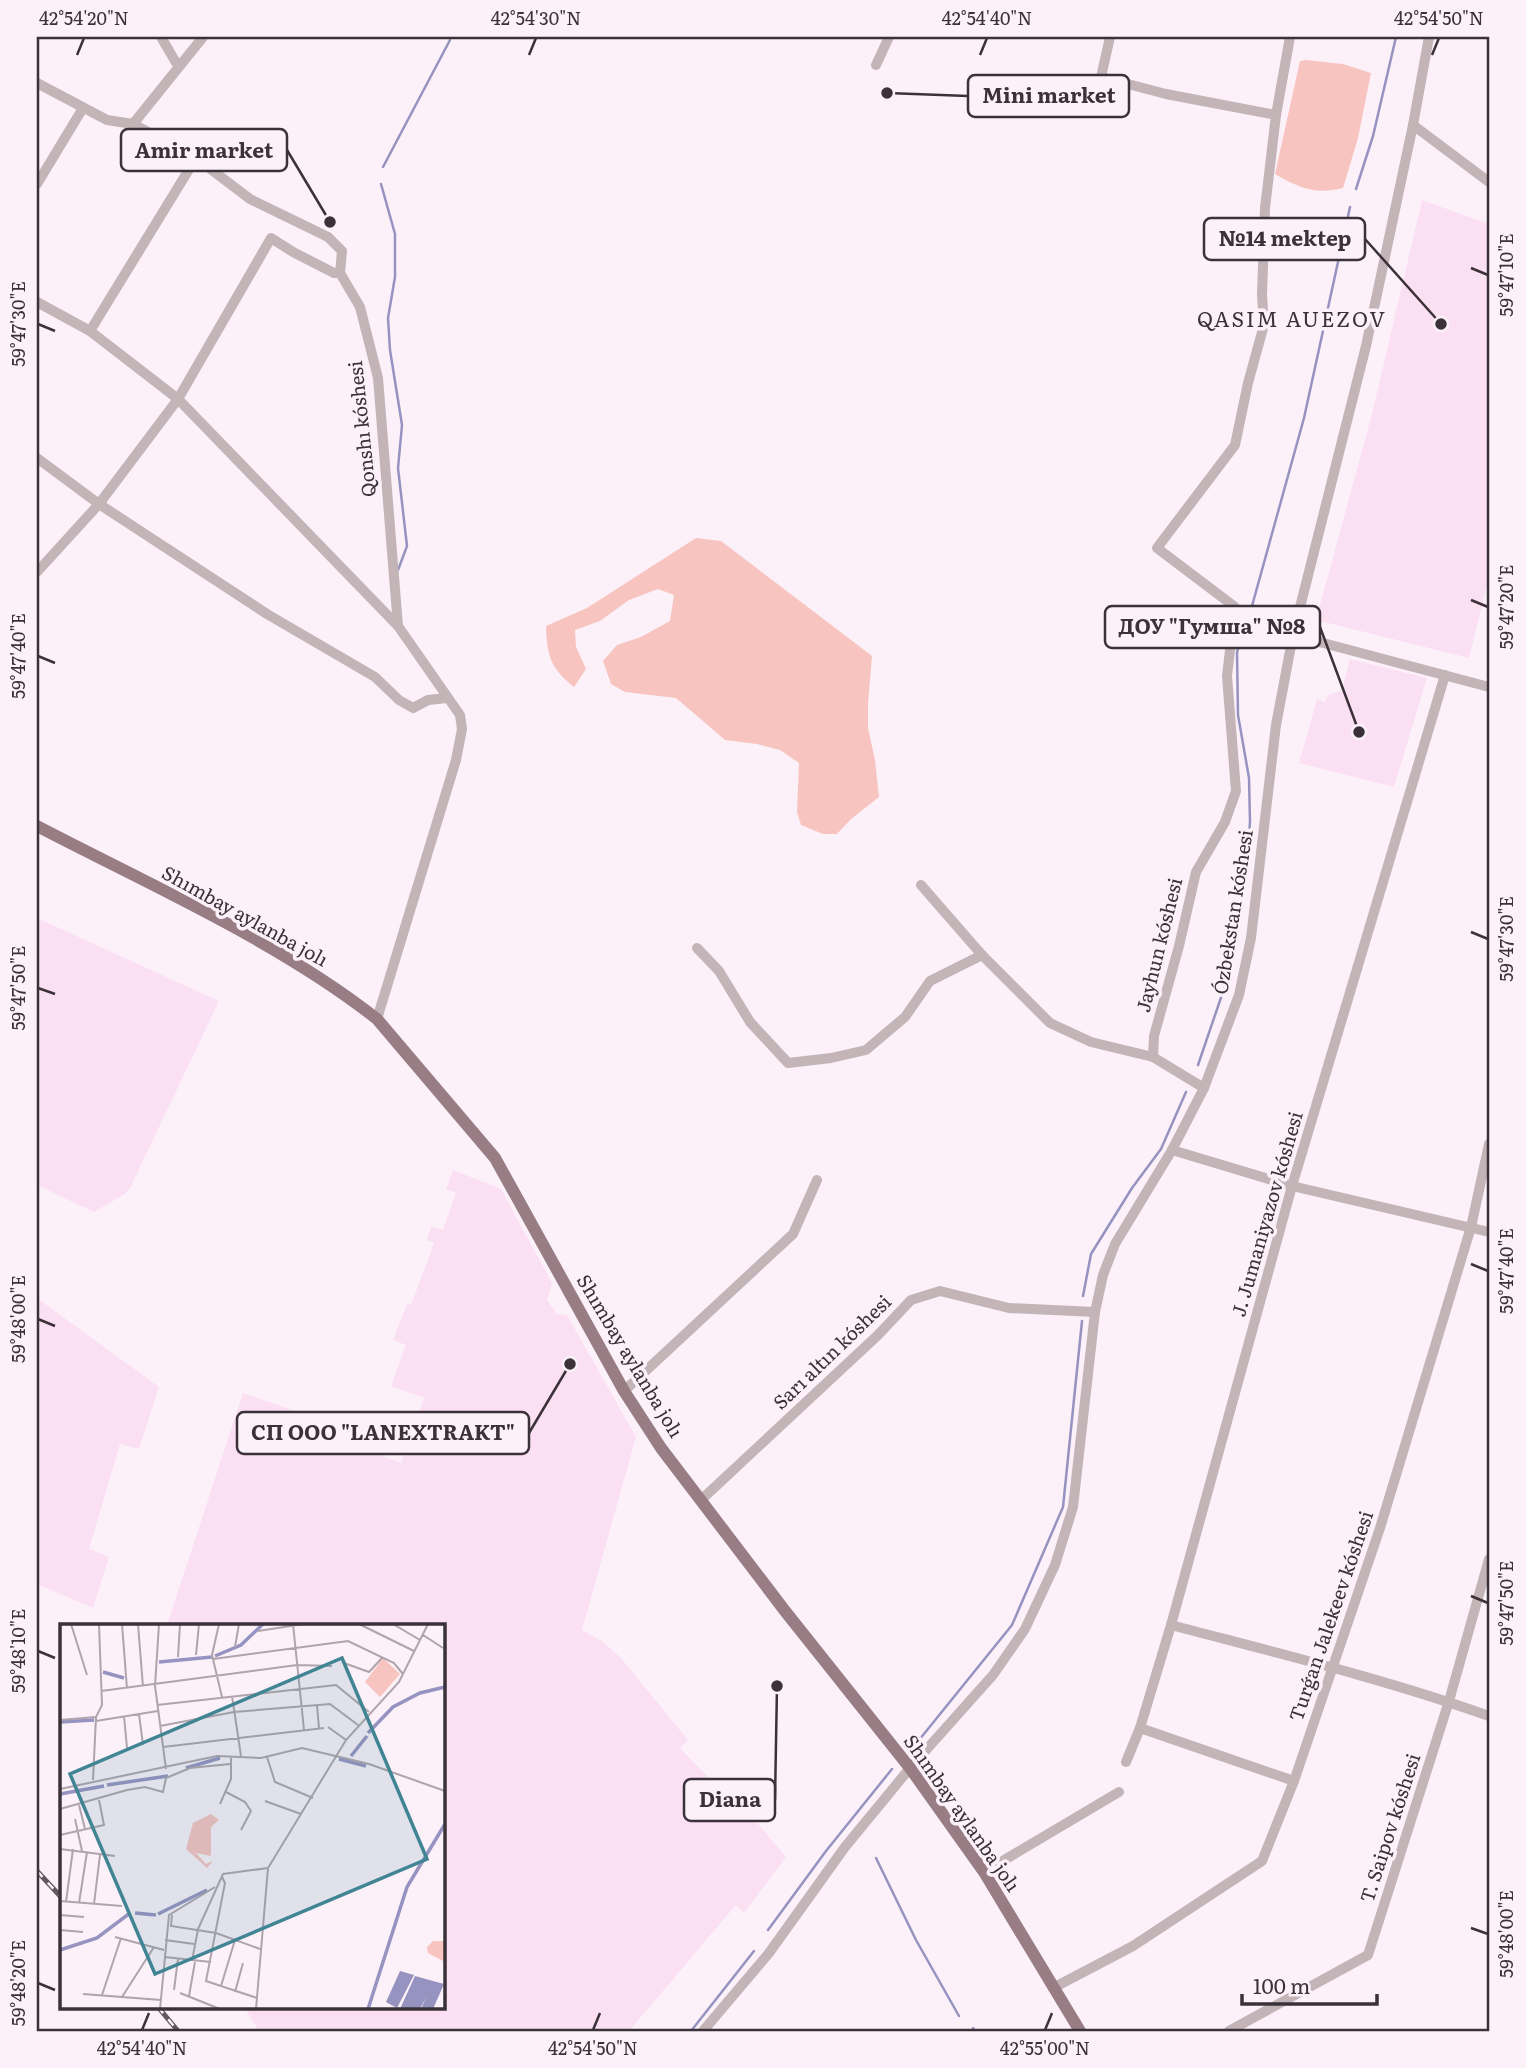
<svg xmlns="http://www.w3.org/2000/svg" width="1526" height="2068" font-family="Literata,serif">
  <rect width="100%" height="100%" fill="#fcf1f9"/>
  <g fill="#fbe0f4">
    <path d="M 1422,200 L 1489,224 L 1489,577 L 1469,658 L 1316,620 L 1373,410 Z"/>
    <path d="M 1350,659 L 1427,678 L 1394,787 L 1299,763 L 1317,699 L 1325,702 L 1328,695 L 1342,690 Z"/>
    <path d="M 37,918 L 219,1001 L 130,1188 L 125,1194 L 94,1212 L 37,1185 Z"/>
    <path d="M 453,1170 L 501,1189 L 552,1283 L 547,1300 L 557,1314 L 567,1315 L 636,1437 L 582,1630 L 603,1642 L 621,1658 L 688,1740 L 680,1748 L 713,1782 L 719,1778 L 786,1857 L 744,1913 L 736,1905 L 629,2031 L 259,2031 L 244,2007 L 443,2007 L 443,1625 L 167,1625 L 243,1393 L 295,1411 L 291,1422 L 312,1429 L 316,1418 L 344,1427 L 338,1445 L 368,1456 L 382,1419 L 396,1424 L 384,1457 L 401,1463 L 424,1398 L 391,1386 L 406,1345 L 393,1340 L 407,1304 L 411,1305 L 434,1243 L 427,1240 L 431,1226 L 443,1230 L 456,1193 L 446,1189 Z"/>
    <path d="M 37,1298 L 159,1387 L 139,1449 L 120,1444 L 89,1549 L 109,1557 L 93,1608 L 37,1584 Z"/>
  </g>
  <g fill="#f8c4c0">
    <path d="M 1306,60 L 1343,64 L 1371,73 L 1358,138 L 1343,188 C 1316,195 1299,188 1275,174 L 1300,61 Z"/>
    <path d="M 696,538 L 721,541 L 872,656 L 868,704 L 868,728 L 875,760 L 879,797 L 851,819 L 837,834 L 823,834 L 801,825 L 797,812 L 799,763 L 780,750 L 757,744 L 725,740 L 676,698 L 625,692 L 611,684 L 603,661 L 617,645 L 641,637 L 670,621 L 674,595 L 658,589 L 629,600 L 600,621 L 575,630 L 576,647 L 586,669 L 574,687 C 550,668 547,655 546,626 L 587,608 Z"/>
  </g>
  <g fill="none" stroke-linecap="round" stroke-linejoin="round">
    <g stroke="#9693c1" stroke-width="2.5">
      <path d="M 383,167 L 450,40"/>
      <path d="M 381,184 L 395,234 L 395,277 L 388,318 L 390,350 L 402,425 L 398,468 L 407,546 L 398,570"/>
      <path d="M 1356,189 L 1373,136 L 1396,37"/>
      <path d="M 1198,1065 L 1227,980 L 1245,888 L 1250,822 L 1249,778 L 1238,715 L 1237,652 L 1252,606 L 1304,418 L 1350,207"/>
      <path d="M 1083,1296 L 1091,1254 L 1132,1188 L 1161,1149 L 1186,1092"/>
      <path d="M 915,1745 L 1012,1625 L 1063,1507 L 1082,1321"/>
      <path d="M 876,1858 L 916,1940 L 959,2016"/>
      <path d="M 768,1930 L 826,1851 L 892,1769"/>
      <path d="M 973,2028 L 975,2031"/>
      <path d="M 691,2031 L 754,1951"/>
    </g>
    <g stroke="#c3b4b8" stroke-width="10">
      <path d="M 161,37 L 178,66"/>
      <path d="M 1110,37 L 1101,77 L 1166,94 L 1276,115"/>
      <path d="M 876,65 L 889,37"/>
      <path d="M 37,83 L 107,120 L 133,124 L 196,158 L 250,199 L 328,237 L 342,251 L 340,273 L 360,307 L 378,378 L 398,626"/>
      <path d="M 133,124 L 203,37"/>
      <path d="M 1413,125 L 1489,182"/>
      <path d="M 37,184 L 83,108"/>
      <path d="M 37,302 L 90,331 L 178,399 L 398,626 L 460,715 L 462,729 L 456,760 L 377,1019"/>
      <path d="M 90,331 L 196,158"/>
      <path d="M 37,458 L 99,504 L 267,614 L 375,677 L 399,700 L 413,708 L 428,700 L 447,698"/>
      <path d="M 37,572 L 99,504 L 178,399 L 271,238 L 293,252 L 334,273 L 340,273"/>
      <path d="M 1293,635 L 1489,687"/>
      <path d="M 921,885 L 982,955 L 1050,1023 L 1091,1042 L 1153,1057 L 1204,1088"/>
      <path d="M 697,948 L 719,971 L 750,1022 L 788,1063 L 831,1058 L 866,1050 L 905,1017 L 930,981 L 982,955"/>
      <path d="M 1153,1057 L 1154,1036 L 1179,946 L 1196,872 L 1225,822 L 1236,791 L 1227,676 L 1235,607 L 1157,548 L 1235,445 L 1248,383 L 1264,325 L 1262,295 L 1265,208 L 1276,115 L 1290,37"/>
      <path d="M 1172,1150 L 1292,1186 L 1489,1232"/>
      <path d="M 624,1391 L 793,1234 L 817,1180"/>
      <path d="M 701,1500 L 878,1335 L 911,1300 L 940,1291 L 1009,1308 L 1095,1312"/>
      <path d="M 1171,1625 C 1277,1653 1385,1679 1489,1716"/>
      <path d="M 1140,1728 L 1294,1781"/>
      <path d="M 1126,1762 L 1140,1728 L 1171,1625 L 1292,1186 L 1445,675"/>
      <path d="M 984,1872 L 1119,1792"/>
      <path d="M 1053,1988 L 1133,1946 L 1262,1861 L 1294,1781 L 1380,1528 L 1471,1227 L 1489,1144"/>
      <path d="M 703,2031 L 769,1953 L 845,1847 L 910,1768 L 993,1675 L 1025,1629 L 1055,1565 L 1073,1507 L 1095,1312 L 1103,1275 L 1115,1244 L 1172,1150 L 1204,1088 L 1239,995 L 1251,938 L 1276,725 L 1293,635 L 1366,346 L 1413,125 L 1429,37"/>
      <path d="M 1229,2031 L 1368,1955 L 1449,1701 L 1489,1559"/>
    </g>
    <path stroke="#987d85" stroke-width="12" d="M 37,826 C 148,884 278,941 377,1019 L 495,1158 L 624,1391 L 661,1448 L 785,1611 L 910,1768 L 984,1872 L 1080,2031"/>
    <defs>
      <g id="rail">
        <path d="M 37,1871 L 61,1897"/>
        <path d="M 158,2007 L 178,2031"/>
      </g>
    </defs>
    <use href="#rail" stroke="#635860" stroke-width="5"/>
    <use href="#rail" stroke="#fcf1f9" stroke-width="2.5" stroke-dasharray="8" stroke-linecap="butt"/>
  </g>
  <path fill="none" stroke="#3b3138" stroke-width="2.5" d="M 77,55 L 84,38M 529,55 L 536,38M 980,55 L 987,38M 1432,55 L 1439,38M 1471,268 L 1488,275M 38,324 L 55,331M 1471,600 L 1488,607M 38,656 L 55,663M 1471,932 L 1488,939M 38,988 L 55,994M 1471,1264 L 1488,1271M 38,1319 L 55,1326M 1471,1596 L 1488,1603M 38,1651 L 55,1658M 1471,1928 L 1488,1934M 38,1983 L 55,1990M 142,2030 L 149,2013M 593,2030 L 600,2013M 1045,2030 L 1052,2013"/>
  <g text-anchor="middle" stroke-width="7" stroke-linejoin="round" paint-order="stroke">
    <g font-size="19" fill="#3b3138" stroke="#fcf1f9">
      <text transform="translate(362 429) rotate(-96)" y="7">Qonshı kóshesi</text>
      <text transform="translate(1233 912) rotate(-81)" y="7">Ózbekstan kóshesi</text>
      <text transform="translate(245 916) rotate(29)" y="7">Shımbay aylanba jolı</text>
      <text transform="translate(1159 945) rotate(-76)" y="7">Jayhun kóshesi</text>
      <text transform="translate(1267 1214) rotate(-74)" y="7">J. Jumaniyazov kóshesi</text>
      <text transform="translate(832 1352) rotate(-44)" y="7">Sarı altın kóshesi</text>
      <text transform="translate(630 1356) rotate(59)" y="7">Shımbay aylanba jolı</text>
      <text transform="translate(1331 1616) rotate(-71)" y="7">Turǵan Jalekeev kóshesi</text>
      <text transform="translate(962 1813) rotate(55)" y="7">Shımbay aylanba jolı</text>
      <text transform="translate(1390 1828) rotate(-72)" y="7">T. Saipov kóshesi</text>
    </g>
    <g font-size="21" letter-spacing="2" fill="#3b3138" stroke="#fcf1f9">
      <text x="1292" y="327">QASIM AUEZOV</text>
    </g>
  </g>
  <g transform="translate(60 1624)">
    <rect width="385" height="385" fill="#fcf1f9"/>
    <path d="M 323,34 L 340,50 L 320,73 L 305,58 ZM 151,190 L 159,196 L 151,203 L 151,232 L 136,229 L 146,240 L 153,237 L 147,244 L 126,225 L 133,199 ZM 373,317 L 385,317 L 385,338 L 368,329 L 367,323 Z" fill="#f8c4c0"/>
    <path d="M 340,347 L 354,351 L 337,384 L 326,378 ZM 355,352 L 384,360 L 373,385 L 361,385 L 366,373 L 360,385 L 340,385 Z" fill="#9693c1"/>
    <path fill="none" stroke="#9693c1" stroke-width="3.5" d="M 155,32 L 181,21 L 203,0M 99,38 L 152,33M 43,48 L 64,54M 0,98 L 34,96M 308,109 L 333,83 L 360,69 L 385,63M 291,132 L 307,112M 279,135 L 306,142M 126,144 L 160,134M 47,161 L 108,152M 0,170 L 44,162M 75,289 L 96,291M 98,290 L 147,266M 0,326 L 37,314 L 70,289M 308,385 L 347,263 L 385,200"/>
    <path fill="none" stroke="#afa4ac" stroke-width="2" d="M 11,0 L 27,51M 62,0 L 67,65M 78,0 L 83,63M 99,0 L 95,62 L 106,145M 159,0 L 152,31 L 162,73M 233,0 L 244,106M 299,0 L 354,27M 333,0 L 360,16M 198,7 L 244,0M 363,11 L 383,24M 175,23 L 179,0M 136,31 L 139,0M 118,33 L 120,0M 153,35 L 288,17 L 334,39 L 343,50M 284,39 L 309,48 L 322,34M 41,67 L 237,41 L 272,42M 172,72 L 181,132M 97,81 L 276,61 L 309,88M 257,82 L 259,104M 79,90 L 83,121M 64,92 L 67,124M 0,96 L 36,93M 36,97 L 98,87M 100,102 L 174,88 L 270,80 L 298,101M 268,103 L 286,116M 103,123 L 264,104M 207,133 L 215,158 L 253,174M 33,156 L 36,93 L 42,81 L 39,0M 0,165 L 157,132 L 201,134 L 242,124 L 309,140 L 385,167M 166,168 L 185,178 L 191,187 L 181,206M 205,177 L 241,190M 160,180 L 171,155 L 171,132M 19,181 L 25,205M 0,185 L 67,166 L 85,163 L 103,168 L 106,154 L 130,144 L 170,140M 15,195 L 22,227M 0,211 L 44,201 L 39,176M 0,225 L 55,232M 162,253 L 165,259 L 146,357 L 197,374M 0,277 L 62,282M 6,278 L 13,225M 19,279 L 27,228M 34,280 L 40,231M 0,291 L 24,293M 112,291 L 111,302 L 156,309 L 200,325M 0,306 L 23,308M 55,313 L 104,326M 105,316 L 134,320M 105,333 L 151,338M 132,337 L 138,305 L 163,250 L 208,244M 161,362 L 175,316M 114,366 L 118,335M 175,368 L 183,339M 120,369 L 160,385M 23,370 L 101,376M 42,371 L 61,314M 129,372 L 135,338M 62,373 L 94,323M 100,385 L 109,291 L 155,263M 196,385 L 208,244 L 286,116 L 339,58 L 368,0"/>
    <path fill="#418594" fill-opacity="0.15" stroke="#418594" stroke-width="3.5" d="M 282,34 L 367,235 L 95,350 L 10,150 Z"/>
    <rect width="385" height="385" fill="none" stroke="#3b3138" stroke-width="3.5"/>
  </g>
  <path fill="none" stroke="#3b3138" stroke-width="2.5" d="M887 93L968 96M330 222L287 150M1441 324L1365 239M1359 732L1320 627M570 1364L529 1433M777 1686L775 1800"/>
  <g fill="#3b3138" stroke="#fcf1f9" stroke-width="2.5">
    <circle cx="887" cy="93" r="7"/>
    <circle cx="330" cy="222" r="7"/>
    <circle cx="1441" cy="324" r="7"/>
    <circle cx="1359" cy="732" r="7"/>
    <circle cx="570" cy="1364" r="7"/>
    <circle cx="777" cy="1686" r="7"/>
  </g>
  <g fill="#fcf1f9" stroke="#3b3138" stroke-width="2.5">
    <rect x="968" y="75" width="161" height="42" rx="7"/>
    <rect x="121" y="129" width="166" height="42" rx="7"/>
    <rect x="1204" y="218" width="161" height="42" rx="7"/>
    <rect x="1105" y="606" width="215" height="42" rx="7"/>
    <rect x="237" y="1412" width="292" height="42" rx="7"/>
    <rect x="684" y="1779" width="91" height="42" rx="7"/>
  </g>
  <g font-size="21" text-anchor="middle" font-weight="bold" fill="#3b3138">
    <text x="1049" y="103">Mini market</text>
    <text x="204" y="158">Amir market</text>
    <text x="1285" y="246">№14 mektep</text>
    <text x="1212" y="634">ДОУ "Гумша" №8</text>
    <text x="383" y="1440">СП ООО "LANEXTRAKT"</text>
    <text x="730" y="1807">Diana</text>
  </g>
  <rect width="1526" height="2068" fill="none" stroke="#fcf1f9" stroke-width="77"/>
  <path d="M1242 1994v10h135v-10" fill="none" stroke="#3b3138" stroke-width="3.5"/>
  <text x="1253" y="1994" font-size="21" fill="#3b3138" stroke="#fcf1f9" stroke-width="5" paint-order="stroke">100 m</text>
  <rect x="38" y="38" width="1450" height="1992" fill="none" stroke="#3b3138" stroke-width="2.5"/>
  <g font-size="18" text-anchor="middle" fill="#3b3138">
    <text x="84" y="25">42°54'20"N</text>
    <text x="536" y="25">42°54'30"N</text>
    <text x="987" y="25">42°54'40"N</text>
    <text x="1439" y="25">42°54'50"N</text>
    <text transform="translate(1507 275) rotate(-90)" y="6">59°47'10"E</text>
    <text transform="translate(19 324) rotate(-90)" y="6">59°47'30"E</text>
    <text transform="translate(1507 607) rotate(-90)" y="6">59°47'20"E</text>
    <text transform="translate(19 656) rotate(-90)" y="6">59°47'40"E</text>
    <text transform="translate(1507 939) rotate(-90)" y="6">59°47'30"E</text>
    <text transform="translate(19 988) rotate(-90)" y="6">59°47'50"E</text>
    <text transform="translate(1507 1271) rotate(-90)" y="6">59°47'40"E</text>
    <text transform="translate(19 1319) rotate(-90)" y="6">59°48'00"E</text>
    <text transform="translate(1507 1603) rotate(-90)" y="6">59°47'50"E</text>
    <text transform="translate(19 1651) rotate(-90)" y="6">59°48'10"E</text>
    <text transform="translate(1507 1934) rotate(-90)" y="6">59°48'00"E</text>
    <text transform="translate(19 1983) rotate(-90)" y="6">59°48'20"E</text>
    <text x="142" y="2055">42°54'40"N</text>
    <text x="593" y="2055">42°54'50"N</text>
    <text x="1045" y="2055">42°55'00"N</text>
  </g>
</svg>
